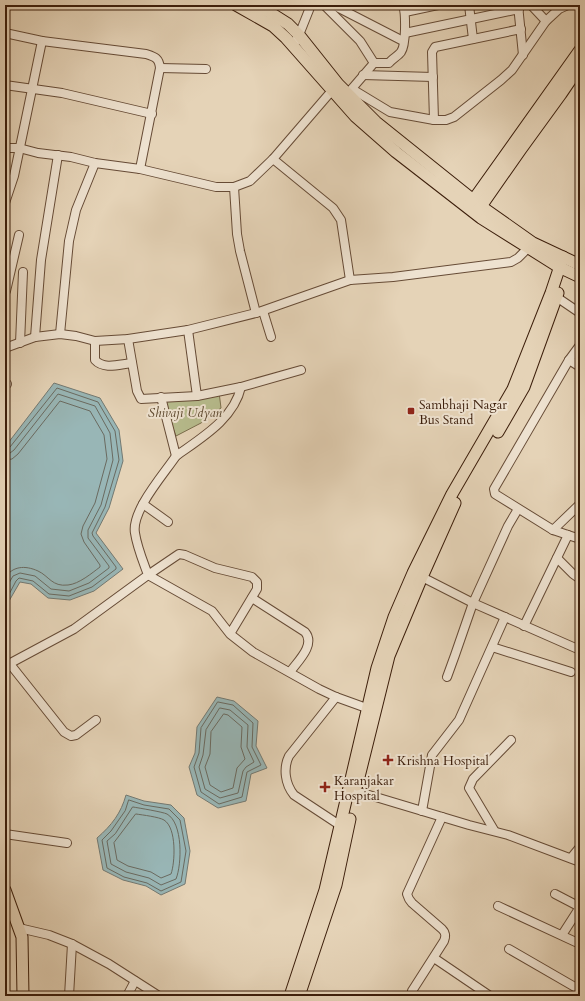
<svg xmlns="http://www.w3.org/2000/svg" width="585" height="1001" font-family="Cardo,serif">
  <rect width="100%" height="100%" fill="#e5d3b7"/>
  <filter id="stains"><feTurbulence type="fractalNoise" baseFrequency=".005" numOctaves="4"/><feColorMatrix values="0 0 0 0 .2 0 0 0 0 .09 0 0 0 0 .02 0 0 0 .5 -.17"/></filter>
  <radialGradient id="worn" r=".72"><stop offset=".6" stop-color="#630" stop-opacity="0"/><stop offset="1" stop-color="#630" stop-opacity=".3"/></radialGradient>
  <g fill="#b7bc8d" stroke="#7a6d4c">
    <path d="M 219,392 L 221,408 L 201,423 L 176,436 L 161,397 Z"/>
    <path d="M 5,938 L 9,960 L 8,996 L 5,996 Z"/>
  </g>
  <g fill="#98b6b6" stroke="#737972">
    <path d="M 54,383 L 100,398 L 119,430 L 123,461 L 109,508 L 96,533 L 123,569 L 94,591 L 70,600 L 48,598 L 31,584 L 20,582 L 9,601 L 6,636 L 5,638 L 5,447 Z"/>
    <path d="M 217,697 L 234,701 L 258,721 L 256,746 L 267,768 L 251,774 L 246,801 L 218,808 L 197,795 L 189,767 L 195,753 L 197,727 Z"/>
    <path d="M 126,795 L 144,801 L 171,805 L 184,818 L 190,851 L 185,884 L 161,895 L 146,886 L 123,880 L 103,870 L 97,838 C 112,825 121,813 126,795 Z"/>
  </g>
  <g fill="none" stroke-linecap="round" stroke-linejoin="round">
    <g stroke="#6a6a60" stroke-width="1">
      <path d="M 5,449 L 10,447 L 57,388 L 98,402 L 115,431 L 119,460 L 105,507 L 92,533 L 93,536 L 116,567 L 116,569 L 92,587 L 69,596 L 49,594 L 33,581 L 19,578 L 16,581 L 5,602"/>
      <path d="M 5,454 L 10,453 L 14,450 L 58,394 L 95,406 L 110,433 L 113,460 L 101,505 L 88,530 L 88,538 L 109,566 L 109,568 L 89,583 L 69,591 L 51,589 L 35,576 L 20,573 L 13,576 L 5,590"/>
      <path d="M 5,460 L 12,459 L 18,454 L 60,401 L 90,411 L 104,435 L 107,459 L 95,503 L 83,526 L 81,534 L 84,542 L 100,565 L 100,567 C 92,573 79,584 68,585 C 52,587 49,576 38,571 C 25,565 12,566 5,578"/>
      <path d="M 218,702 L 233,705 L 253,723 L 252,747 L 261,765 L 247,772 L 242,797 L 219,804 L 201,792 L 194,767 L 199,753 L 201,728 Z"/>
      <path d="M 220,708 L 230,710 L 248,725 L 247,747 L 254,762 L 246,767 L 243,771 L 238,793 L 220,798 L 205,789 L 199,767 L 203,755 L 206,730 Z"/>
      <path d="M 224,714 L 228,715 L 242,727 L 241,747 L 245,759 L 237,768 L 233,788 L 221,792 L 210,785 L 205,767 L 210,754 L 211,732 Z"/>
      <path d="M 129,800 L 144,805 L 169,809 L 180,820 L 186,851 L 181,882 L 161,891 L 147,883 L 124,877 L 107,868 L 102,840 L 111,831 L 125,811 Z"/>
      <path d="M 133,807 C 139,808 163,812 167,814 C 183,823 182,864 176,879 L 161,885 L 149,878 L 126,872 L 111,864 L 107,841 L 115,834 Z"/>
      <path d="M 136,814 C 143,815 159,817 164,820 C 177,828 175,863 171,874 L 161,878 L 151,872 L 128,866 L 117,860 L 114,843 Z"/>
    </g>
    <defs>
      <g id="minor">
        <path d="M 324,5 L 360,41 L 374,63"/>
        <path d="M 333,5 L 403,41"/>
        <path d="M 469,5 L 473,39"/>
        <path d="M 518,5 L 523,55"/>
        <path d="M 531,5 L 546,21"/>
        <path d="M 405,12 L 438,5"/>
        <path d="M 5,33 L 42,41 L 14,176 L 5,203"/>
        <path d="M 405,33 L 519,9"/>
        <path d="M 42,41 L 146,54 C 155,57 159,58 160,68 L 140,169"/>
        <path d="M 293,46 L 299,35 L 311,5"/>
        <path d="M 160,68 L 206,69"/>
        <path d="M 363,75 L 433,77"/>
        <path d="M 5,85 L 62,93 L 152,114"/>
        <path d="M 352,89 L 390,112 L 434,120 L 446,120 L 454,117 L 501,80 L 512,70 L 546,21 L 559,9 L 568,5"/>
        <path d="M 349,92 L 374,63 L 389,63 C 392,59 398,56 401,52 C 406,45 406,14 403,5"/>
        <path d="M 434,120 L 432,52 L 435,47 L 521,29"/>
        <path d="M 5,148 L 19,148 L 38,153 L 71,157 L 95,163 L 140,169 L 216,187 L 234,187 L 250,181 L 273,159 L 335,87"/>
        <path d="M 273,159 L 333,208 L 341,220 L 350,280"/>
        <path d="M 234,187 L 237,234 L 240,251 L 256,313"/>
        <path d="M 5,290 L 5,306"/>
        <path d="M 6,291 L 19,235"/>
        <path d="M 552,294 L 580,313"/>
        <path d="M 263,311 L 271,337"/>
        <path d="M 5,326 L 5,335"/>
        <path d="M 188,330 L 197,396"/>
        <path d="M 60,334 L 69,241 L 76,210 L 95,163"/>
        <path d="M 35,337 L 41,260 L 58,155"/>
        <path d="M 128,339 L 137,391 L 141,399 L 197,396 L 241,387 L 301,370"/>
        <path d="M 95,341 L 95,360 C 104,370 120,364 132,363"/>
        <path d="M 20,343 L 23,272"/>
        <path d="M 580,345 L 569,360 L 494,489 L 495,494 L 553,530 L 580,504"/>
        <path d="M 5,348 L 35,337 L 60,334 L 76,336 L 95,341 L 128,339 L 188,330 L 256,313 L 350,280 L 393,277 L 511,262 L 518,258 L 531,245"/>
        <path d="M 569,360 L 580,367"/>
        <path d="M 5,384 L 7,384"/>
        <path d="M 161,397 L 176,456 C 201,438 234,419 241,387"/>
        <path d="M 143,504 L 168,522"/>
        <path d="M 553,530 L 580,539"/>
        <path d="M 557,558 L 573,574 L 580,579"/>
        <path d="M 418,575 L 473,603 L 580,650"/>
        <path d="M 252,598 L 305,632 C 316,645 297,662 290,672"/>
        <path d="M 524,626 L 568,535"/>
        <path d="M 230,634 L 257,589 L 257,582 L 252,577 L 215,568 L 185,555 L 179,554 L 148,575 L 212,611 L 230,634 L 253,652 L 319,689 L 336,697 L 372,710"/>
        <path d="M 492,647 L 571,672"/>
        <path d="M 10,664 L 64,732 L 71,736 L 76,735 L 96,720"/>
        <path d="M 5,666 L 74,629 L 148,575 C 143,561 137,547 135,533 C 131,511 164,474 176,456"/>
        <path d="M 447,677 L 455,655 L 473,603 L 508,526 L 518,509"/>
        <path d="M 336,697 L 289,756 C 283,768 285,784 294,795 L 341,826"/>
        <path d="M 349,789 L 469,825 L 508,835 L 580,862"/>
        <path d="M 422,811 L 432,755 L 459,720 L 505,617"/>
        <path d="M 494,830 L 469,788 L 473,779 L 511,740"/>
        <path d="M 5,834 L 67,843"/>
        <path d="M 571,858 L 580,847"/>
        <path d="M 555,894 L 580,907"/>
        <path d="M 498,906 L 580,944"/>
        <path d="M 19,928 L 49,935 L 72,944 L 109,964 L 159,996"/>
        <path d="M 562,935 L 580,907"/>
        <path d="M 509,949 L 580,990"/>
        <path d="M 434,958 L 490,996"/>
        <path d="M 69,996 L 72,944"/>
        <path d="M 127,996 L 135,981"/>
        <path d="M 411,996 L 412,991 L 444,941 C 446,936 446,933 442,929 L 412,903 L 409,899 L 407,894 L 442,817"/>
      </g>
      <g id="major">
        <path d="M 236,5 L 273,26 L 286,38 L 355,116 L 396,152 L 481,218 L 559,267 L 580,277"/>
        <path d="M 255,5 L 269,12 L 288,24 L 299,35 L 338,84 L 376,122 L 482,207 L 533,243 L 580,265"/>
        <path d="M 469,206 L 580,50"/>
        <path d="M 477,212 L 521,149 L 561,94 L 580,66"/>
        <path d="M 498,432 L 524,387 L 558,293"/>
        <path d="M 357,785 L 389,656 L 422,577 L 455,503"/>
        <path d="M 5,890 L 22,937 L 23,996"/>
        <path d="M 290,996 L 325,890 L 377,668 L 394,617 L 413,573 L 452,494 L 513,389 L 551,293 L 563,257"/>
        <path d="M 299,996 L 336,885 L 350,819"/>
      </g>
    </defs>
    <use href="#minor" stroke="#664b36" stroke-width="10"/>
    <use href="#major" stroke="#3c1e0b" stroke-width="13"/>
    <use href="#minor" stroke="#eee2d0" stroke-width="8"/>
    <use href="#major" stroke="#e5d3b7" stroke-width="11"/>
  </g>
  <g fill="#8f2418" stroke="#eee2d0" stroke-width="1.5">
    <rect x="407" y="407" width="8" height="8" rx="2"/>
    <path d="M386 754h4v4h4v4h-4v4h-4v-4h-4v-4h4z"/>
    <path d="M323 781h4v4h4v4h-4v4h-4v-4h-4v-4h4z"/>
  </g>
  <g text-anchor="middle" stroke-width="4" stroke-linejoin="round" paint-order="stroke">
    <g font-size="13" fill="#3c1e0b" stroke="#eee2d0" text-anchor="start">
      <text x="419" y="409">Sambhaji Nagar<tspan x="419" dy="15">Bus Stand</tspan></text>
      <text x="397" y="765">Krishna Hospital</text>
      <text x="334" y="785">Karanjakar<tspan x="334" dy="15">Hospital</tspan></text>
    </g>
    <g font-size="13" font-style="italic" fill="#5b462c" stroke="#eee2d0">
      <text x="185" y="417">Shivaji Udyan</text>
    </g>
  </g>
  <rect width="585" height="1001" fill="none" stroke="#e5d3b7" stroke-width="20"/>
  <rect x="6" y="6" width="573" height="989" fill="none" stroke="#3c1e0b" stroke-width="2"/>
  <rect x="10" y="10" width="565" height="981" fill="none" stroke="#3c1e0b"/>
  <rect width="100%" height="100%" filter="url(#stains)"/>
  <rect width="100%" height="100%" fill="url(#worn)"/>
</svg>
